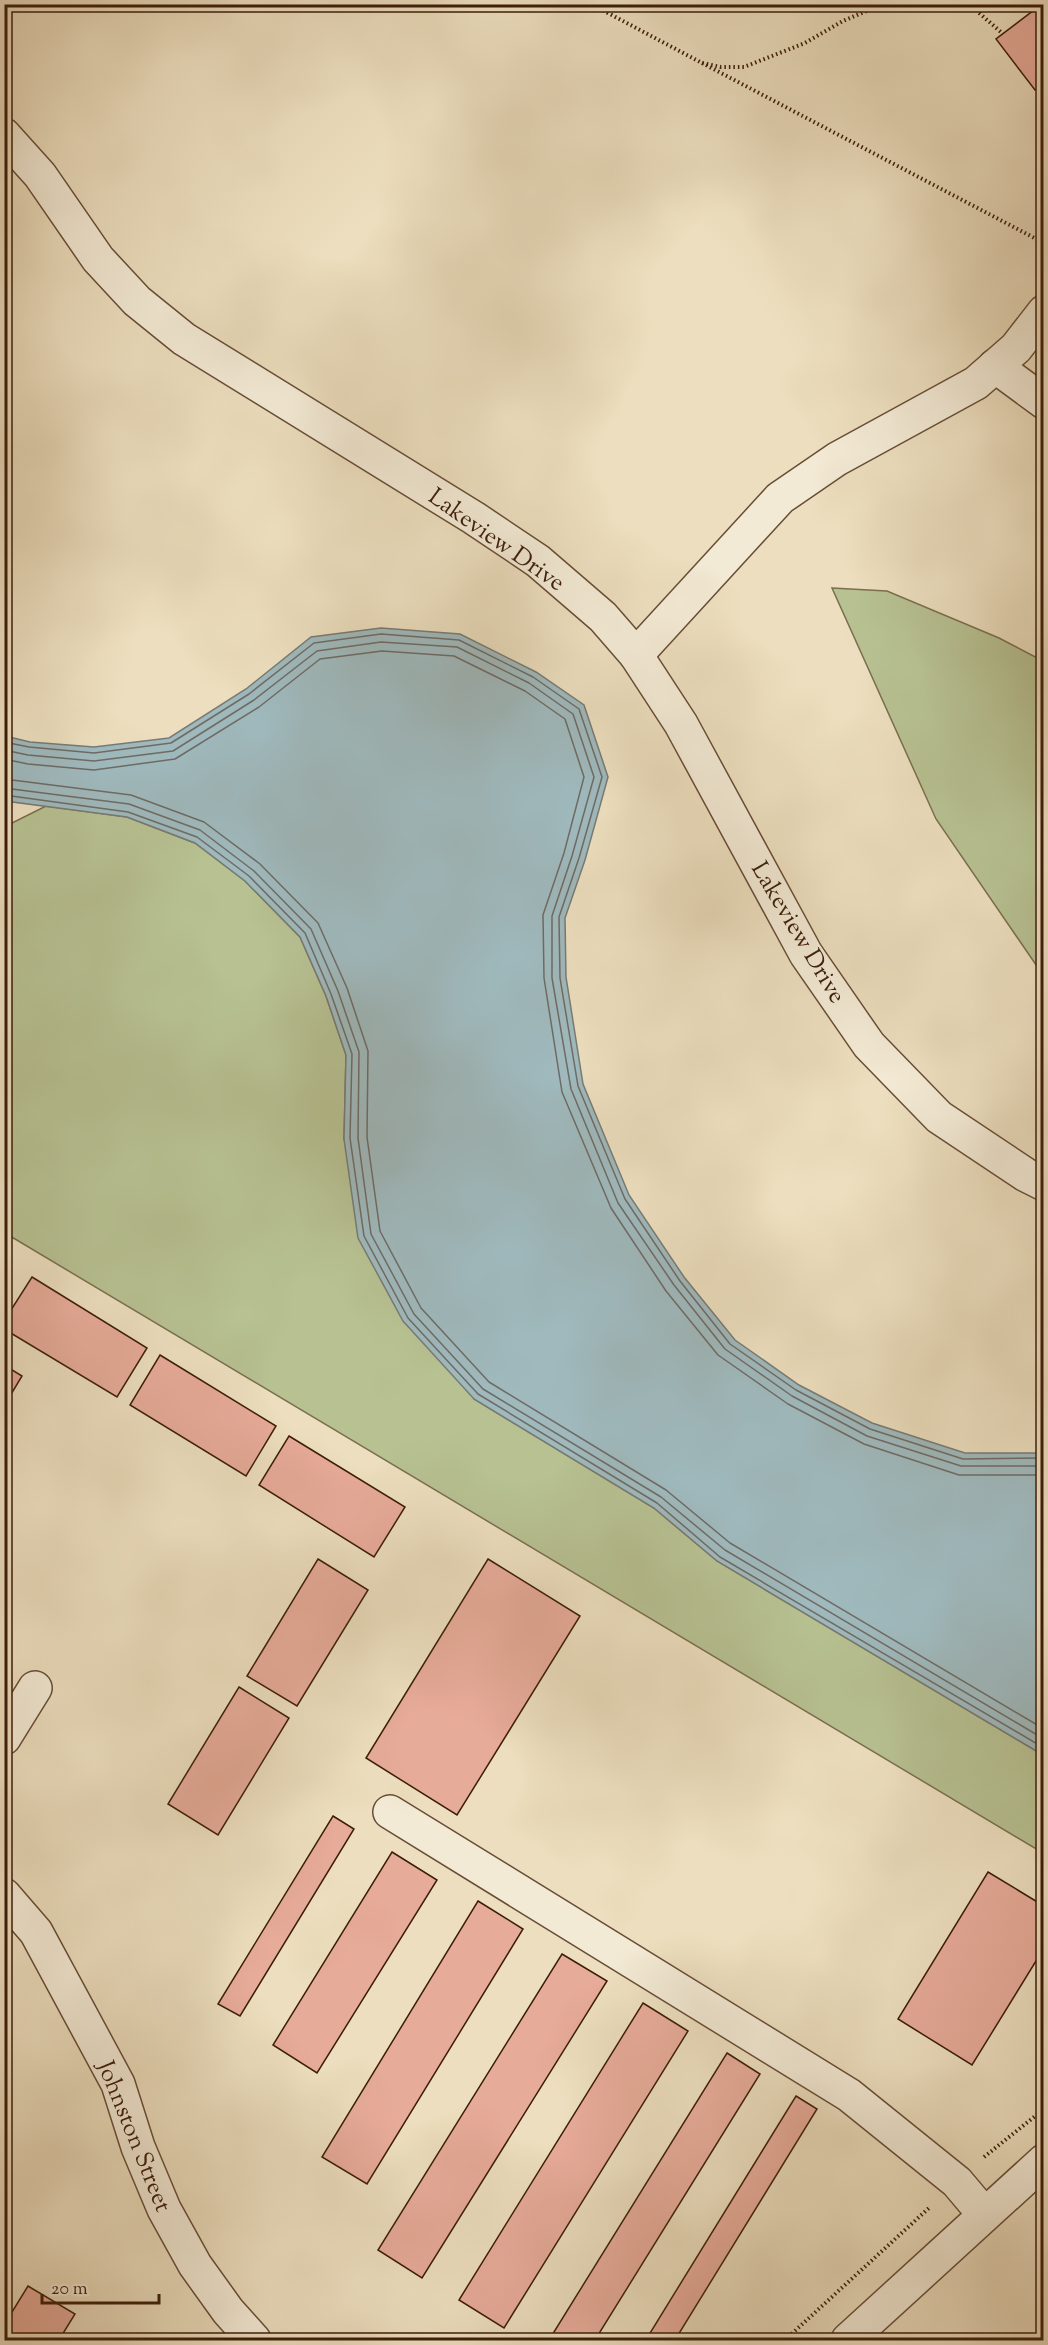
<svg xmlns="http://www.w3.org/2000/svg" width="1048" height="2345" font-family="'Sorts Mill Goudy',serif">
  <rect width="100%" height="100%" fill="#ecdebe"/>
  <filter id="stains"><feTurbulence type="fractalNoise" baseFrequency=".00333" numOctaves="4"/><feColorMatrix values="0 0 0 0 .2 0 0 0 0 .09 0 0 0 0 .02 0 0 0 .5 -.17"/></filter>
  <radialGradient id="worn" r=".72"><stop offset=".6" stop-color="#630" stop-opacity="0"/><stop offset="1" stop-color="#630" stop-opacity=".3"/></radialGradient>
  <g fill="#b7c192" stroke="#7a6f4e" stroke-width="1.5">
    <path d="M 832,588 L 887,591 L 999,638 L 1043,661 L 1043,975 L 936,819 Z"/>
    <path d="M 46,806 L 127,817 L 195,843 L 245,881 L 300,937 L 326,996 L 346,1055 L 344,1139 L 474,1399 L 654,1508 L 717,1561 L 1043,1755 L 1043,1853 L 5,1233 L 4,827 Z"/>
  </g>
  <path fill="#9fb9bd" stroke="#777b75" stroke-width="1.5" d="M 381,628 L 460,634 L 536,672 L 584,705 L 608,777 L 585,860 L 565,918 L 566,977 L 583,1084 L 629,1195 L 684,1277 L 735,1340 L 799,1385 L 872,1423 L 965,1453 L 1043,1453 L 1043,1755 L 717,1561 L 654,1508 L 474,1399 L 403,1321 L 358,1238 L 344,1139 L 346,1055 L 326,996 L 300,937 L 245,881 L 195,843 L 127,817 L 5,801 L 5,736 L 30,742 L 94,747 L 169,738 L 246,689 L 311,637 Z"/>
  <g fill="none" stroke-linecap="round" stroke-linejoin="round">
    <g stroke="#6e6b64" stroke-width="1.5">
      <path d="M 4,742 L 29,747 L 94,753 L 171,743 L 249,694 L 314,643 L 381,634 L 459,640 L 533,677 L 579,709 L 602,777 L 579,858 L 559,917 L 560,978 L 578,1086 L 625,1199 L 680,1281 L 730,1344 L 796,1390 L 870,1429 L 963,1459 L 1044,1458"/>
      <path d="M 4,750 L 28,755 L 94,761 L 173,751 L 254,700 L 317,651 L 381,642 L 457,647 L 529,683 L 573,714 L 594,777 L 572,856 L 552,916 L 552,978 L 571,1089 L 618,1203 L 674,1285 L 725,1349 L 792,1396 L 867,1436 L 961,1466 L 1044,1466"/>
      <path d="M 4,759 L 28,764 L 94,770 L 175,759 L 259,707 L 320,659 L 382,651 L 454,656 L 525,691 L 565,719 L 584,777 L 564,853 L 543,915 L 544,978 L 562,1092 L 611,1208 L 666,1291 L 718,1355 L 788,1404 L 864,1444 L 959,1475 L 1044,1475"/>
      <path d="M 4,779 L 131,795 L 204,822 L 260,864 L 318,923 L 347,988 L 368,1051 L 367,1137 L 380,1231 L 421,1308 L 489,1382 L 666,1490 L 730,1543 L 1044,1729"/>
      <path d="M 4,788 L 129,804 L 200,830 L 254,871 L 311,929 L 338,991 L 359,1052 L 358,1138 L 371,1234 L 414,1314 L 483,1389 L 661,1497 L 725,1550 L 1044,1739"/>
      <path d="M 4,795 L 128,812 L 197,837 L 249,876 L 305,933 L 331,994 L 352,1054 L 350,1138 L 364,1236 L 408,1318 L 478,1394 L 657,1503 L 720,1557 L 1044,1748"/>
    </g>
  </g>
  <g fill="#e7ab99" stroke="#3c1d0a" stroke-width="1.5">
    <path d="M 1042,4 L 1044,83 L 1035,90 L 996,39 Z"/>
    <path d="M 32,1277 L 147,1348 L 117,1397 L 4,1329 L 4,1321 Z"/>
    <path d="M 160,1355 L 276,1426 L 246,1476 L 130,1405 Z"/>
    <path d="M 4,1365 L 22,1376 L 4,1406 Z"/>
    <path d="M 289,1436 L 405,1507 L 374,1557 L 259,1485 Z"/>
    <path d="M 318,1559 L 368,1590 L 297,1706 L 247,1676 Z"/>
    <path d="M 488,1559 L 580,1616 L 457,1815 L 366,1758 Z"/>
    <path d="M 239,1687 L 289,1718 L 218,1835 L 168,1804 Z"/>
    <path d="M 333,1816 L 354,1829 L 240,2016 L 218,2004 Z"/>
    <path d="M 392,1852 L 437,1880 L 317,2073 L 273,2045 Z"/>
    <path d="M 988,1872 L 1044,1906 L 1044,1948 L 972,2065 L 898,2019 Z"/>
    <path d="M 478,1901 L 523,1929 L 367,2184 L 322,2157 Z"/>
    <path d="M 562,1954 L 607,1981 L 422,2278 L 378,2250 Z"/>
    <path d="M 643,2003 L 688,2031 L 504,2328 L 459,2300 Z"/>
    <path d="M 727,2053 L 760,2074 L 595,2340 L 549,2340 Z"/>
    <path d="M 796,2096 L 817,2109 L 675,2340 L 650,2340 L 647,2338 Z"/>
    <path d="M 28,2286 L 75,2314 L 59,2340 L 4,2340 L 4,2325 Z"/>
  </g>
  <g fill="none" stroke-linecap="round" stroke-linejoin="round">
    <defs>
      <g id="minor">
        <path d="M 4,135 L 40,175 L 98,259 L 137,301 L 184,339 L 474,518 L 538,561 L 603,617 L 636,655 L 681,724 L 806,954 L 869,1045 L 939,1117 L 1026,1175 L 1044,1184"/>
        <path d="M 995,366 L 1044,402"/>
        <path d="M 636,655 L 780,498 L 837,459 L 976,383 L 1016,348 L 1044,312"/>
        <path d="M 4,1738 L 35,1688"/>
        <path d="M 390,1812 L 849,2095 L 957,2182 L 984,2214"/>
        <path d="M 4,1895 L 36,1932 L 118,2084 L 138,2147 L 164,2209 L 195,2265 L 228,2311 L 254,2340"/>
        <path d="M 848,2340 L 1044,2161"/>
      </g>
    </defs>
    <use href="#minor" stroke="#684d37" stroke-width="36"/>
    <g stroke="#3c1d0a" stroke-width="4" stroke-dasharray="1.5 3" stroke-linecap="butt">
      <path d="M 591,4 L 702,63 L 721,67 L 744,67 L 805,43 L 843,21 L 883,4"/>
      <path d="M 969,4 L 1003,34"/>
      <path d="M 702,63 L 1044,243"/>
      <path d="M 984,2157 L 1044,2109"/>
      <path d="M 785,2340 L 930,2207"/>
    </g>
    <use href="#minor" stroke="#f3ead5" stroke-width="33"/>
  </g>
  <g text-anchor="middle" stroke-width="4.5" stroke-linejoin="round" paint-order="stroke">
    <g font-size="24" fill="#3c1d0a" stroke="#f3ead5">
      <text transform="translate(497 539) rotate(35)" y="8">Lakeview Drive</text>
      <text transform="translate(799 932) rotate(59)" y="8">Lakeview Drive</text>
      <text transform="translate(135 2136) rotate(68)" y="8">Johnston Street</text>
    </g>
  </g>
  <rect width="1048" height="2345" fill="none" stroke="#ecdebe" stroke-width="24"/>
  <rect x="6" y="6" width="1036" height="2333" fill="none" stroke="#3c1d0a" stroke-width="3"/>
  <rect x="12" y="12" width="1024" height="2321" fill="none" stroke="#3c1d0a" stroke-width="1.5"/>
  <path d="M42 2294v9h117v-9" fill="none" stroke="#3c1d0a" stroke-width="3"/>
  <text x="51" y="2294" font-size="18" fill="#3c1d0a" stroke="#f3ead5" stroke-width="4.5" paint-order="stroke">20 m</text>
  <rect width="100%" height="100%" filter="url(#stains)"/>
  <rect width="100%" height="100%" fill="url(#worn)"/>
</svg>
